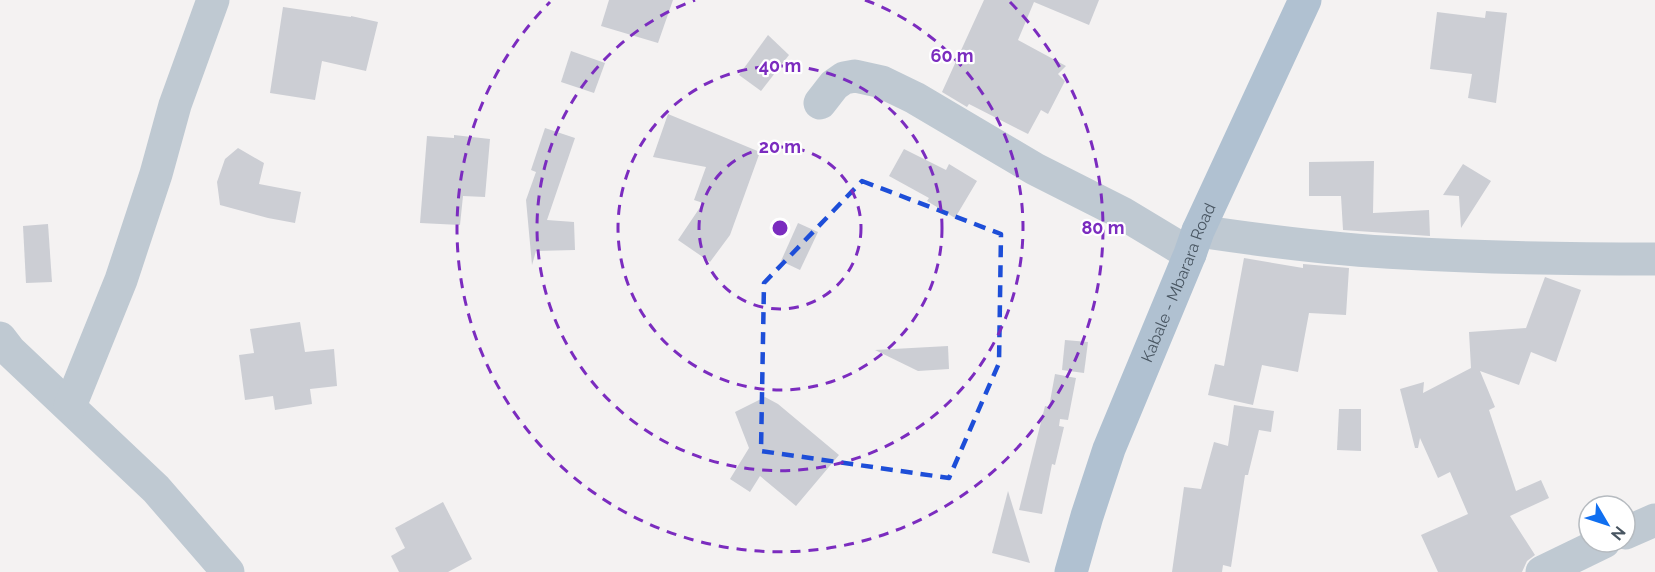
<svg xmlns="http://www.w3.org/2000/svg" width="1655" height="572" font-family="Raleway,sans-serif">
  <rect width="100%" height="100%" fill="#f4f2f2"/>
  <g fill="#ccced4">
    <path d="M 609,0 L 673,0 L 658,43 L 601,26 Z"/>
    <path d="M 984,0 L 1099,0 L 1089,25 L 1034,2 L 1018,40 L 1066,66 L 1058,74 L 1065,81 L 1048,114 L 1041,110 L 1028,134 L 969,104 L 967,107 L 942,92 Z"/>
    <path d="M 283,7 L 351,17 L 351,16 L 378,22 L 366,71 L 322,61 L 315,100 L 270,93 Z"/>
    <path d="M 1486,11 L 1507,13 L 1496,103 L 1468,98 L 1472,74 L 1430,69 L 1437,12 L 1485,18 Z"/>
    <path d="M 768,35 L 789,55 L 761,91 L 739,75 Z"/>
    <path d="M 571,51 L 605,63 L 594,93 L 561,82 Z"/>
    <path d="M 668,114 L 760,152 L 730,235 L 710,262 L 678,240 L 703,203 L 694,200 L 706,167 L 653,157 Z"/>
    <path d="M 545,128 L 575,138 L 547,220 L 574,222 L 575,250 L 536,251 L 532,265 L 526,200 L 536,172 L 531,170 Z"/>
    <path d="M 454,135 L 490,139 L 485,197 L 463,196 L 460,225 L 420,223 L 427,136 L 454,138 Z"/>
    <path d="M 238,148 L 264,163 L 259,184 L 301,192 L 295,223 L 268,218 L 220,205 L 217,182 L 225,159 Z"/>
    <path d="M 904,149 L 946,170 L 949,164 L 977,181 L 955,218 L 927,201 L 929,198 L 889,176 Z"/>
    <path d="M 1374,161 L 1373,213 L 1429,210 L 1430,236 L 1343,230 L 1341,196 L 1309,196 L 1309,162 Z"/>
    <path d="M 1463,164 L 1491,181 L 1461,228 L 1459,196 L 1443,195 Z"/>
    <path d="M 798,223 L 818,232 L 800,270 L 781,261 Z"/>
    <path d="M 48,224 L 52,282 L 26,283 L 23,226 Z"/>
    <path d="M 1244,258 L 1303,268 L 1303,264 L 1349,268 L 1346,315 L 1309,313 L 1298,372 L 1262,365 L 1253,405 L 1208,395 L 1215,364 L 1224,366 Z"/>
    <path d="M 1545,277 L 1581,290 L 1556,362 L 1531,352 L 1519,385 L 1480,371 L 1495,407 L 1489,410 L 1516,491 L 1541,480 L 1549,498 L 1510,516 L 1535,555 L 1527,561 L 1522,572 L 1438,572 L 1421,535 L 1468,514 L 1450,472 L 1438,478 L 1420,438 L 1418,448 L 1415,448 L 1400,389 L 1424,382 L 1423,393 L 1471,368 L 1469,332 L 1526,328 Z"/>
    <path d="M 300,322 L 305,352 L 334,349 L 337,386 L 310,389 L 312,404 L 275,410 L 273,396 L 245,400 L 239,355 L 254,353 L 250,329 Z"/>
    <path d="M 1065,340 L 1088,342 L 1084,373 L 1062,370 Z"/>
    <path d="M 948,346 L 949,369 L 918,371 L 875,350 Z"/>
    <path d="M 1055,374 L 1076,378 L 1068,420 L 1060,419 L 1059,426 L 1064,427 L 1055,465 L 1052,464 L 1042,514 L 1019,510 L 1045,406 L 1049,407 Z"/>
    <path d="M 765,397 L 778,404 L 839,455 L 796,506 L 760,476 L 750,492 L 730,479 L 749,448 L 735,412 Z"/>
    <path d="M 1234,405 L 1274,411 L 1271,432 L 1259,430 L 1248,475 L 1245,475 L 1231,567 L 1223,565 L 1222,572 L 1172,572 L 1184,487 L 1201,489 L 1214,442 L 1228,446 Z"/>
    <path d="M 1339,409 L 1361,409 L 1361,451 L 1337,450 Z"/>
    <path d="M 1008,491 L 1030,563 L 992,553 Z"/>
    <path d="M 443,502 L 472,559 L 448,572 L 399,572 L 391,556 L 405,548 L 395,528 Z"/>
  </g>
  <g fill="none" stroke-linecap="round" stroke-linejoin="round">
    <g stroke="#bfc9d2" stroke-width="33">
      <path d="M 820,103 L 834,85 L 844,78 L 855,76 L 882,82 L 915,98 L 1035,169 L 1122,213 L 1190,254"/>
      <path d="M 1198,231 C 1266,241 1334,250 1403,253 C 1487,258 1571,259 1655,259"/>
      <path d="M 0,338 L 10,351 L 156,489 L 228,572"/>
      <path d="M 70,406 L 121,280 L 156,174 L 175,105 L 213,0"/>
      <path d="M 1625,533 L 1655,520"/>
      <path d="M 1542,572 L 1604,542"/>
    </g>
    <path stroke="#b0c1d1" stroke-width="33" id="s1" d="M 1071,572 L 1087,516 L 1109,449 L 1190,254 L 1198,231 L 1305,0"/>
  </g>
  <path fill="none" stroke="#1d4ed8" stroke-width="4.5" stroke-dasharray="12 8" stroke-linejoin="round" d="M 862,181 L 1001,234 L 999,363 L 949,478 L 761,451 L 764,283 Z"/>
  <g fill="none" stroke="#7b2cbf" stroke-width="3" stroke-dasharray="10 8">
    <circle cx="780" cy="228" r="81"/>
    <circle cx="780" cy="228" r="162"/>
    <path d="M865 0A243 243 0 1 1 695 0"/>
    <path d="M1010 2A323 323 0 1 1 550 2"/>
  </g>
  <g text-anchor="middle" stroke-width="4.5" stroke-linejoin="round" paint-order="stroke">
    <g font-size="16" fill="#485561" stroke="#fff">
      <text dy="6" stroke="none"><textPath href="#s1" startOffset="309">Kabale - Mbarara Road</textPath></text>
    </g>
  </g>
  <circle cx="780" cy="228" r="9" fill="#7b2cbf" stroke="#fff" stroke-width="3"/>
  <g font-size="18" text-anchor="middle" font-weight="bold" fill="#7b2cbf" stroke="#fff" stroke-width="4.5" stroke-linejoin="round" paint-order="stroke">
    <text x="952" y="62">60 m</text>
    <text x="780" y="72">40 m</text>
    <text x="780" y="153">20 m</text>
    <text x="1103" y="234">80 m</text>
  </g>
  <g transform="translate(1607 524) rotate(129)"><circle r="28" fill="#ffffff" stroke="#b6bbc0" stroke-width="1.5"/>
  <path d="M0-4.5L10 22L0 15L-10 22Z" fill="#106ff0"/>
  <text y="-9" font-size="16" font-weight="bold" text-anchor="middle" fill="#485561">N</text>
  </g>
</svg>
